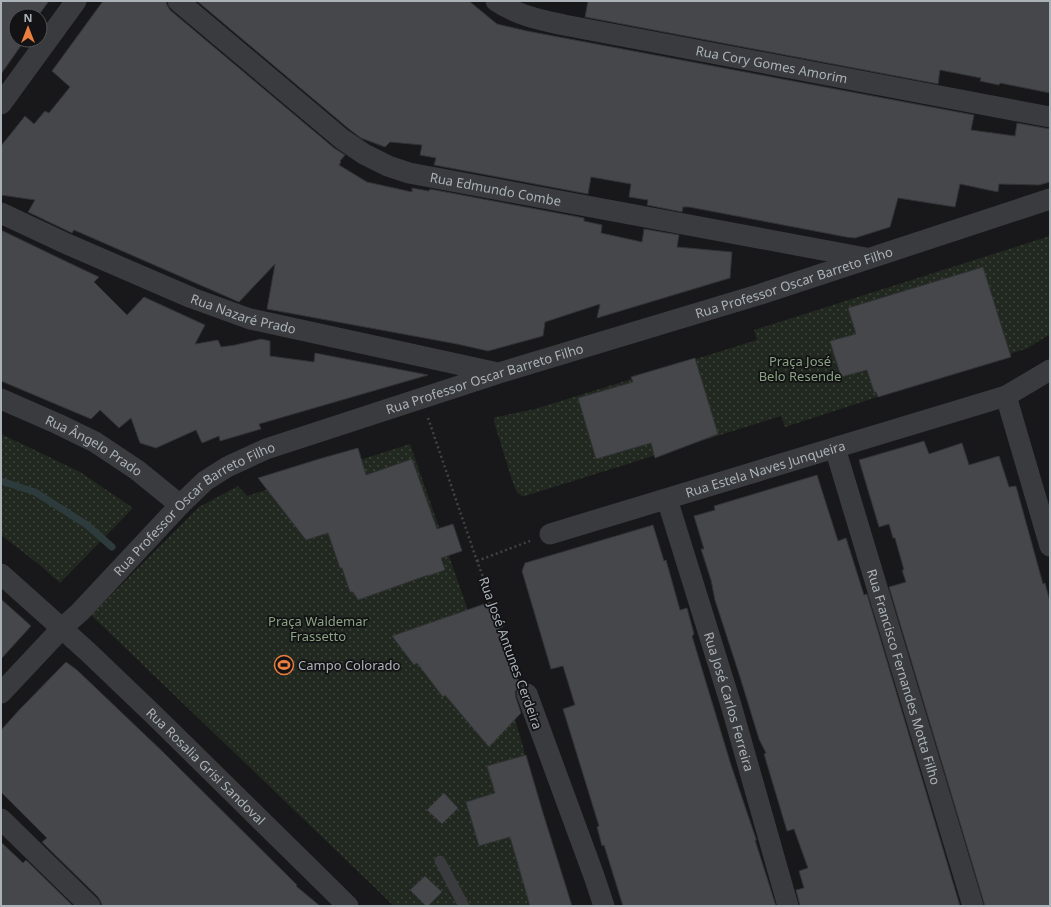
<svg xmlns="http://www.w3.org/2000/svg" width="1051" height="907" font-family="'Noto Sans',sans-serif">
  <defs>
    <pattern id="park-dots" width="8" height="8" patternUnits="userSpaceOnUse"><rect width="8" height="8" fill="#212820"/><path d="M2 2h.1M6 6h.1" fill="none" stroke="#3f453e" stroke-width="1.8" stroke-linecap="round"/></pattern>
  </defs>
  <rect width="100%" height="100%" fill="#18181a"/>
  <g fill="url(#park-dots)">
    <path d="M 1050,236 L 1050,334 L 1028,348 L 785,427 L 781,416 L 525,496 L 522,496 L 517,492 L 514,486 L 495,425 L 494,418 L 496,417 L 535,409 L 757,340 L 754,330 Z"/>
    <path d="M 1,434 L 18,442 L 80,472 L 133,508 L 60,583 L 41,566 L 1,535 Z"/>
    <path d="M 410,444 L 472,622 L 511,705 L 549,837 L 570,906 L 394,906 L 91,615 L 199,507 L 238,486 L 247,496 Z"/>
  </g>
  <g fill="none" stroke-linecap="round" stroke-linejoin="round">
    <path stroke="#2e3b3d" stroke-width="7" d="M 1,481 L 35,492 L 87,525 L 112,547"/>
  </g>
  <g fill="#45474a" stroke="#323336">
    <path d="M 1,1 L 49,1 L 38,16 L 16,16 L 16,40 L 25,40 L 1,74 Z"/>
    <path d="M 103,1 L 166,1 L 167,5 L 170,10 L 334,148 L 345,155 L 340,161 L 341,162 L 339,165 L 367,182 L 412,192 L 412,188 L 429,191 L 430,189 L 584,218 L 584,221 L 602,225 L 601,233 L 642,242 L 644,229 L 679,235 L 677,247 L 732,252 L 730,278 L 597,318 L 600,304 L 545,322 L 543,336 L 488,351 L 457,344 L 267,309 L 275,264 L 239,302 L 74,230 L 72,233 L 28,212 L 35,200 L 1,195 L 1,146 L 25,116 L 34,124 L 45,111 L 49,113 L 70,87 L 52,71 Z"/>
    <path d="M 197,1 L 469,1 L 497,24 L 527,31 L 974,115 L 971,130 L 1015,136 L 1017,123 L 1050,129 L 1050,182 L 1039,185 L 999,184 L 998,192 L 960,184 L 955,207 L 898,198 L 890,227 L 855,238 L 846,237 L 689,207 L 683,207 L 682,212 L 647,205 L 648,200 L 629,197 L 631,184 L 591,177 L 588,194 L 434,165 L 436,158 L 420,155 L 422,145 L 390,142 L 385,147 L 361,138 L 349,129 Z"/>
    <path d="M 588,1 L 1050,1 L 1050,93 L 1000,83 L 999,85 L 980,81 L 981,78 L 940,70 L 938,84 L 585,17 Z"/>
    <path d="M 1,230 L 61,259 L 99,277 L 94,282 L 127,315 L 144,297 L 205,325 L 195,344 L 218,340 L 221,347 L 235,345 L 261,339 L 270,341 L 270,356 L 314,362 L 315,353 L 428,375 L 259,424 L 261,429 L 220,441 L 219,436 L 202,443 L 196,430 L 156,448 L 140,443 L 131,418 L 119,428 L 100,410 L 91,419 L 1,381 Z"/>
    <path d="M 983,267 L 1011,357 L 878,397 L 876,392 L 874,392 L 867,370 L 841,377 L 830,341 L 856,334 L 848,308 Z"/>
    <path d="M 695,358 L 718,434 L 655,458 L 651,443 L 596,459 L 578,398 L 633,382 L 631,377 Z"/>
    <path d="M 924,441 L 929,454 L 962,443 L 969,465 L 999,456 L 1009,487 L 1016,486 L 1043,584 L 1045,583 L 1050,602 L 1050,906 L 985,906 L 984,903 L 889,587 L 906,582 L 902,570 L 904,570 L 895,538 L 893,538 L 889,524 L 879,527 L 859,460 Z"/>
    <path d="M 358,448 L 366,475 L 412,459 L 437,529 L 453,524 L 462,551 L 441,558 L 445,570 L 428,576 L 428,575 L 358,600 L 353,592 L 350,592 L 342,568 L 340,568 L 328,533 L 306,540 L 258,478 L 319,459 Z"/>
    <path d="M 817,475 L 838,541 L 846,538 L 864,595 L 867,594 L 960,906 L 800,906 L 796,890 L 804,888 L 799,871 L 808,868 L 794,829 L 787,831 L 764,754 L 766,753 L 759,739 L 740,677 L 715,600 L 711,580 L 701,549 L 704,549 L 694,516 L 715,510 L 714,506 Z"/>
    <path d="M 653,525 L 664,561 L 666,560 L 680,610 L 687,608 L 694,634 L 692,636 L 731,765 L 756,839 L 757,840 L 755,840 L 776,906 L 623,906 L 604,845 L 602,846 L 597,827 L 599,826 L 563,709 L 575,705 L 563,666 L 551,669 L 522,571 L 525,563 Z"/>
    <path d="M 1,599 L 31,626 L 1,659 Z"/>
    <path d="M 490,602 L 520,685 L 518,687 L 515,692 L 516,698 L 521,713 L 489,747 L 445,695 L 443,697 L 417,663 L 414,665 L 392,636 Z"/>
    <path d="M 66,662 L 77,670 L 163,752 L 297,885 L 296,886 L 320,906 L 102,906 L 101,902 L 98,897 L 42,842 L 47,838 L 1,792 L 1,730 L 21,708 Z"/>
    <path d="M 526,755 L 543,813 L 572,906 L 530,906 L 510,837 L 479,846 L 466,802 L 495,793 L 487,766 Z"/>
    <path d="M 444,793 L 458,808 L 442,824 L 427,810 Z"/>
    <path d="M 1,842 L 23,863 L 26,860 L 73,906 L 1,906 Z"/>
    <path d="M 425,876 L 442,892 L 428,906 L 426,906 L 410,890 Z"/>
  </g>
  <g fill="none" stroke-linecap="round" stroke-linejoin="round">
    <g stroke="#3f4345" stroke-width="2.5" stroke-dasharray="2 3" stroke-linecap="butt">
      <path d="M 428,418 L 477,561 L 519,673"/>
      <path d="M 477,561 L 530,541"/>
    </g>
    <path stroke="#393b3f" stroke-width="11" d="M 440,861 L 464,906"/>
    <g stroke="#393b3f" stroke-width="21">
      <path id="s1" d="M 178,1 L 342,139 L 364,154 L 388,166 L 409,173 L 866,258"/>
      <path id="s2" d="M 496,1 C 516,15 541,20 564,25 L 1050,117"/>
      <path d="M 1,104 L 76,1"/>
      <path id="s3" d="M 1,213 L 67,244 L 192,298 L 250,319 L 498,373"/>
      <path d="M 1006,396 L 1050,546"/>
      <path id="s4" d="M 1,399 L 58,424 L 95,442 L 137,470 L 180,505"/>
      <path id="s5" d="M 835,448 L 973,906"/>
      <path id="s6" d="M 667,499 L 731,705 L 788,906"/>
      <path id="s7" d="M 550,534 L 1006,396 L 1050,370"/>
      <path id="s8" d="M 1,574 L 87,651 L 155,716 L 348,906"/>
      <path id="s9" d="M 1,693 L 62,628 L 80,612 L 180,505 L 205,481 L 227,467 L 266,449 L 499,373 L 761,294 L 1050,199"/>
      <path d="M 527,694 L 594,876 L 604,906"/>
      <path d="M 1,819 L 90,906"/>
    </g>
  </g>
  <defs>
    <symbol id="stadium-ring" viewBox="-11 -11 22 22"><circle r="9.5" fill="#131315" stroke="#ea7e3f" stroke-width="1.5"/><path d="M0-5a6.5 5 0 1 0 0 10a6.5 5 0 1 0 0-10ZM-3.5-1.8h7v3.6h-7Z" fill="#ea7e3f"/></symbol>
  </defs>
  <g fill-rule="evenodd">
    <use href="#stadium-ring" x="273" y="654" width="22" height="22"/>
  </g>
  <g text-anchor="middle" stroke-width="3.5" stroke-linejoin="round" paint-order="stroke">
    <g font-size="13" fill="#abb3b9" stroke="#131315">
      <text dy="5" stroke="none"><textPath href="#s2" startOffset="284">Rua Cory Gomes Amorim</textPath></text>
      <text dy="5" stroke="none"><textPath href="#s1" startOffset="378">Rua Edmundo Combe</textPath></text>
      <text dy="5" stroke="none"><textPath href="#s9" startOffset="917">Rua Professor Oscar Barreto Filho</textPath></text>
      <text dy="5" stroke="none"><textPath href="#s3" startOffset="263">Rua Nazaré Prado</textPath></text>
      <text dy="5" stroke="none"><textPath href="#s9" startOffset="593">Rua Professor Oscar Barreto Filho</textPath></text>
      <text dy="5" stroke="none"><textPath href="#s4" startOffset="104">Rua Ângelo Prado</textPath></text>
      <text dy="5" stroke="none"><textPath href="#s7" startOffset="225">Rua Estela Naves Junqueira</textPath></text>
      <text dy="5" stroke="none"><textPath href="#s9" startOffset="269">Rua Professor Oscar Barreto Filho</textPath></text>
      <text transform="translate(511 653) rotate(70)" y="5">Rua José Antunes Cerdeira</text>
      <text dy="5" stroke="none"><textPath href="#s5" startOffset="239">Rua Francisco Fernandes Motta Filho</textPath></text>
      <text dy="5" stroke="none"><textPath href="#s6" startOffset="212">Rua José Carlos Ferreira</textPath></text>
      <text dy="5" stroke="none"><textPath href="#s8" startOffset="281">Rua Rosalia Grisi Sandoval</textPath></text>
    </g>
    <g font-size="13" fill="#8aa382" stroke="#131315">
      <text x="800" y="366">Praça José<tspan x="800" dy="15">Belo Resende</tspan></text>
      <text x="318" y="626">Praça Waldemar<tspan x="318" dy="15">Frassetto</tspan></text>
    </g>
    <g font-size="13" fill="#abb3b9" stroke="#131315" text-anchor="start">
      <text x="298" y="670">Campo Colorado</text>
    </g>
  </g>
  <rect width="1051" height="907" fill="none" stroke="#abb3b9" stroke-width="4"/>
  <g transform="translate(28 28)"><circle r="19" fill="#131315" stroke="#505357"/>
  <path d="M0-3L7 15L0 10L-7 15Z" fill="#ea7e3f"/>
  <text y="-6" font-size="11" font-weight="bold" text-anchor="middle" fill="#abb3b9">N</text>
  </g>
</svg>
